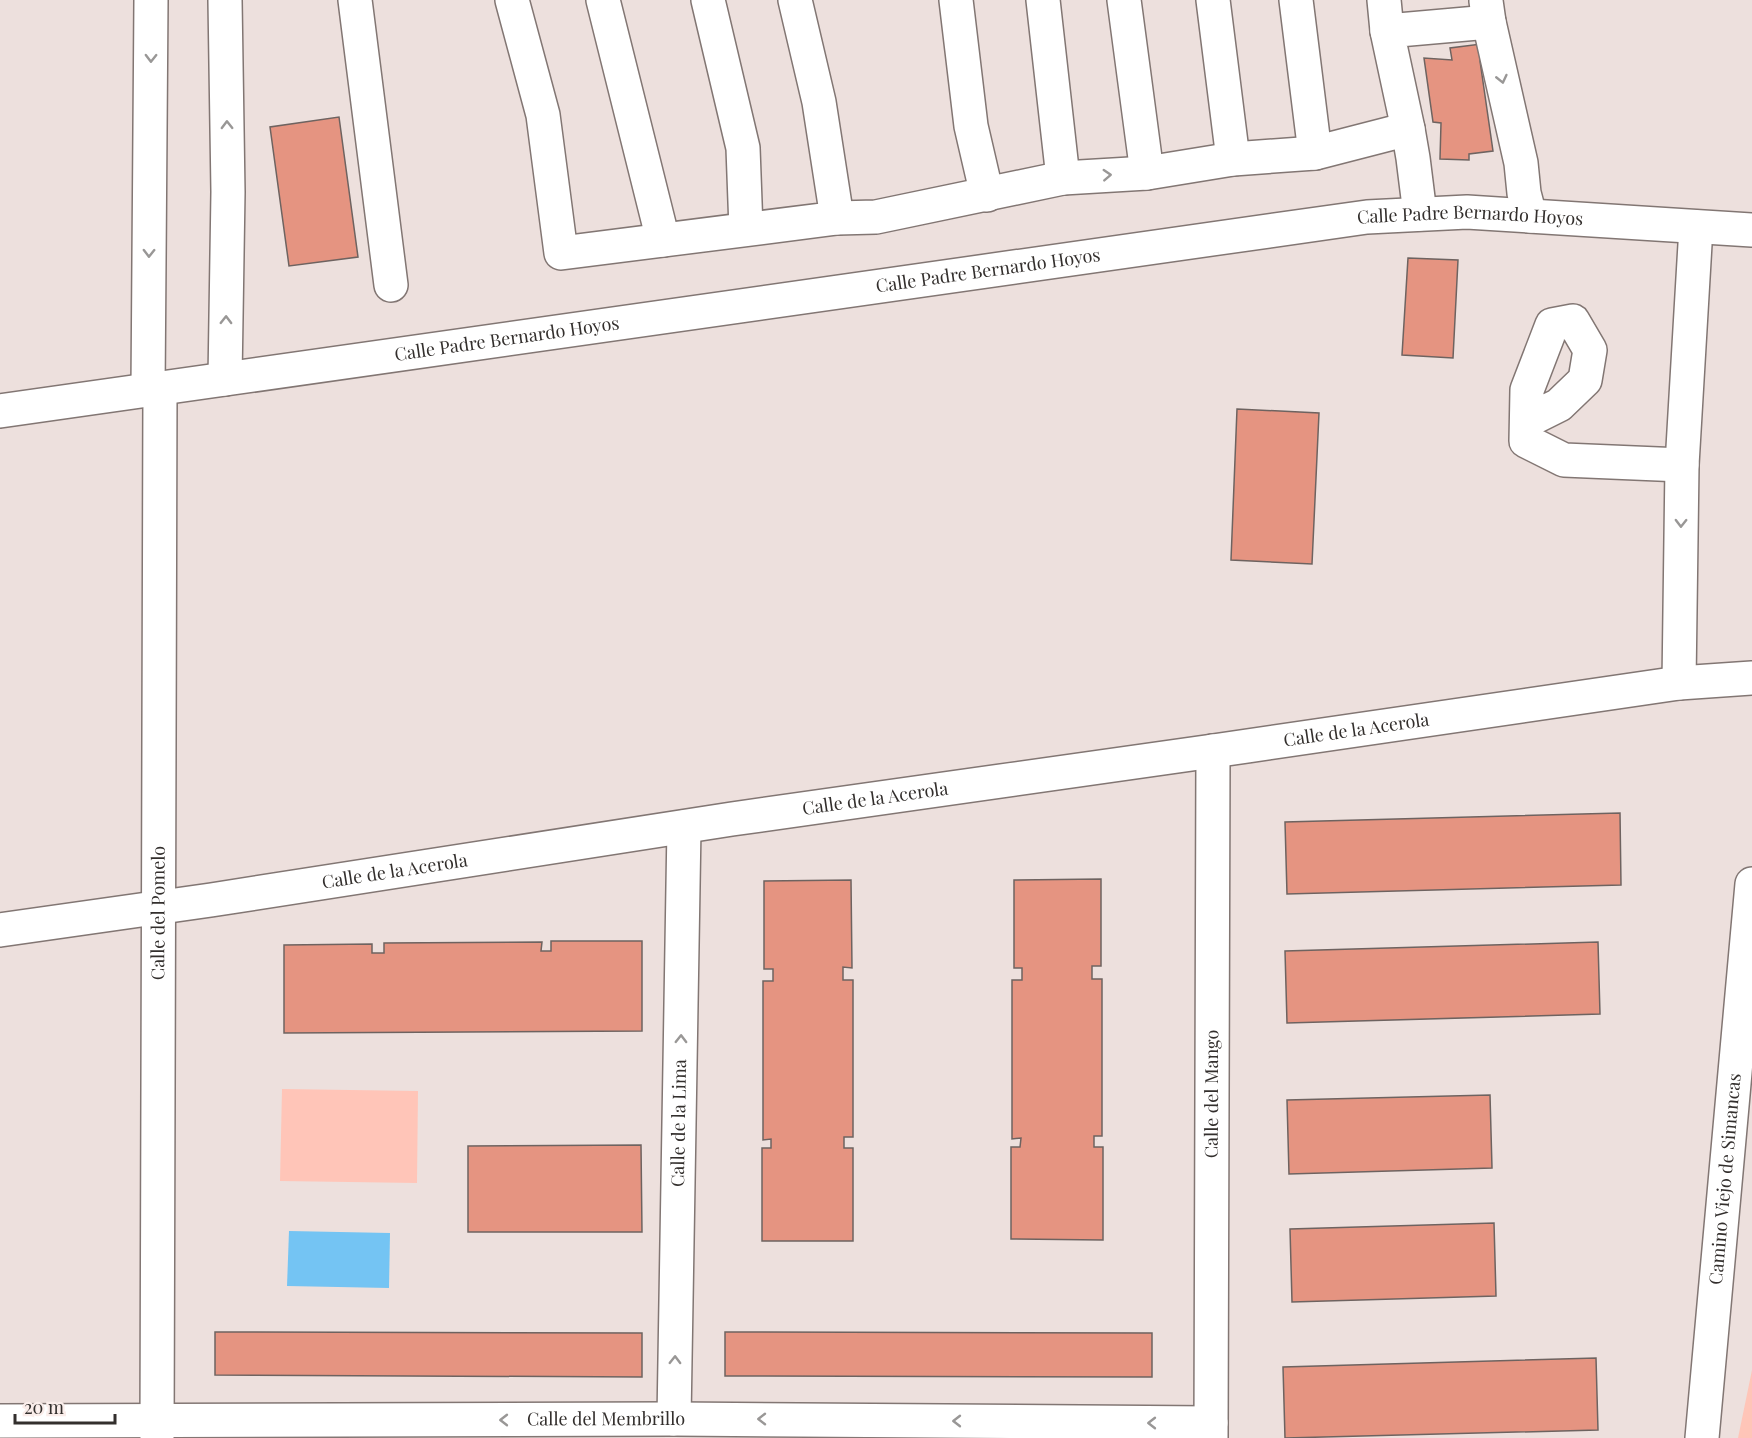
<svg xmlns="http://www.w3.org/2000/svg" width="1752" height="1438" font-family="'Playfair Display',serif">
  <rect width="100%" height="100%" fill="#ede0dd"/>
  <g fill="#ffc5b8">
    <path d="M 282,1089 L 418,1091 L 417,1183 L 280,1181 Z"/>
    <path d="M 1752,1368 L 1752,1438 L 1738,1438 L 1752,1370 Z"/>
  </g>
  <path fill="#74c4f3" d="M 289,1231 L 390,1233 L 389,1288 L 287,1286 Z"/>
  <g fill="#e59481" stroke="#6e6360" stroke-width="1.5">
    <path d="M 1481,44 L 1480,61 L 1493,151 L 1469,154 L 1469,160 L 1440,159 L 1441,123 L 1433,122 L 1424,58 L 1452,60 L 1450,48 Z"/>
    <path d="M 339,117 L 358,257 L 289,266 L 270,127 Z"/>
    <path d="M 1408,258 L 1458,260 L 1453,358 L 1402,355 Z"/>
    <path d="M 1237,409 L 1319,413 L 1312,564 L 1231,560 Z"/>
    <path d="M 1620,813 L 1621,885 L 1287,894 L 1285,822 Z"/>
    <path d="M 1101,879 L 1101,966 L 1092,966 L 1092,979 L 1102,979 L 1102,1136 L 1094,1136 L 1094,1147 L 1103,1147 L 1103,1240 L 1011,1239 L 1011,1147 L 1020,1147 L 1021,1138 L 1012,1139 L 1012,980 L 1022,980 L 1022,968 L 1014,968 L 1014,880 Z"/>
    <path d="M 851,880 L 852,968 L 843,967 L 843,980 L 853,980 L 853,1137 L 844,1137 L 844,1148 L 853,1148 L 853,1241 L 762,1241 L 762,1148 L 771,1148 L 771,1139 L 763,1140 L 763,981 L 773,981 L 773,969 L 764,969 L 764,881 Z"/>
    <path d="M 551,941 L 642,941 L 642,1031 L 284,1033 L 284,945 L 372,944 L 372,953 L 384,953 L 384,943 L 542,942 L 541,951 L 551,951 Z"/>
    <path d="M 1598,942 L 1600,1014 L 1287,1023 L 1285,951 Z"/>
    <path d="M 1490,1095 L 1492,1168 L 1289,1174 L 1287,1100 Z"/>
    <path d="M 641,1145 L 642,1232 L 468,1232 L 468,1146 Z"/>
    <path d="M 1494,1223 L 1496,1296 L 1292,1302 L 1290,1229 Z"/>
    <path d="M 215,1332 L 642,1333 L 642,1377 L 215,1375 Z"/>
    <path d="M 725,1332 L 1152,1333 L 1152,1377 L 725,1376 Z"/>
    <path d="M 1596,1358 L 1598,1430 L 1285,1438 L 1283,1367 Z"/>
  </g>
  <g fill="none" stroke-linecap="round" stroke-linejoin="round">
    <defs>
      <g id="minor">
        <path d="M 225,0 L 228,192 L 225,379"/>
        <path d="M 355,0 L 391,285"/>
        <path d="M 512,0 L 543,115 L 561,253 L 837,218 L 819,102 L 795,0"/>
        <path d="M 603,0 L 663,240"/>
        <path d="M 708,0 L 743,148 L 746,229"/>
        <path d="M 956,0 L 971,126 L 987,195"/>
        <path d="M 1043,0 L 1063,178"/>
        <path d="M 1124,0 L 1147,173"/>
        <path d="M 1213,0 L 1233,159"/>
        <path d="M 1296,0 L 1315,153"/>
        <path d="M 1384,0 L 1387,31"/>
        <path d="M 1486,1 L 1489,22 L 1521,163 L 1524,193 L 1530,216"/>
        <path d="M 1408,129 L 1413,158 L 1420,214"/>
        <path d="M 837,218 L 876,217 L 1063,178 L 1147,173 L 1233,159 L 1315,153 L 1408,129 L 1387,31 L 1489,22"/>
        <path d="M 148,390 L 151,0"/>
        <path id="s1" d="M 0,411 L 1367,217 L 1467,212 L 1752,230"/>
        <path d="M 1527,421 L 1559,405 L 1585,380 L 1590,350 L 1573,321 L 1552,325 L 1527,390 L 1526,441 L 1564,460 L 1682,465"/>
        <path d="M 1679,683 L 1682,465 L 1696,227"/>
        <path id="s2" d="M 0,930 L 211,900 L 732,819 L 1213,751 L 1679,683 L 1752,678"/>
        <path id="s3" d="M 674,1419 L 684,827"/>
        <path id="s4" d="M 0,1421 L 674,1419 L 1211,1423"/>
        <path id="s5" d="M 157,1438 L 160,388"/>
        <path id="s6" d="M 1211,1438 L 1213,751"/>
      </g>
      <g id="major">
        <path id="s7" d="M 1702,1438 L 1752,884"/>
      </g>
    </defs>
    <use href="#minor" stroke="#827673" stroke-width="36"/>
    <use href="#major" stroke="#827673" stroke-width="36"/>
    <use href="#minor" stroke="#fff" stroke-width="33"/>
    <use href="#major" stroke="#fff" stroke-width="33"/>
  </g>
  <defs><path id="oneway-chevron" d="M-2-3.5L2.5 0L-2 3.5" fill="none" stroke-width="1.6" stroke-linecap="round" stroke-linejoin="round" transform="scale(1.5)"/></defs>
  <g stroke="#999796">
    <use href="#oneway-chevron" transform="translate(151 58) rotate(91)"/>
    <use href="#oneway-chevron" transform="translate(1502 79) rotate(77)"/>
    <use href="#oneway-chevron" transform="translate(227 125) rotate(-91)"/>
    <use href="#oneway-chevron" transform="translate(1107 175) rotate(-3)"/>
    <use href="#oneway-chevron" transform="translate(149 253) rotate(91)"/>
    <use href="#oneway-chevron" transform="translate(226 320) rotate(-89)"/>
    <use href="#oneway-chevron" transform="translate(1681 523) rotate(91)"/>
    <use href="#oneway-chevron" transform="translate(681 1039) rotate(-89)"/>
    <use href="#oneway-chevron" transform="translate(675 1360) rotate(-89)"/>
    <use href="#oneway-chevron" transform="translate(762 1419) rotate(-180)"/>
    <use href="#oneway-chevron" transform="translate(504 1420) rotate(180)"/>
    <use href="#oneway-chevron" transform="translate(957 1421) rotate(-180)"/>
    <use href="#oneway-chevron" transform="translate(1152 1423) rotate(-180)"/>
  </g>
  <g text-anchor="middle" stroke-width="4.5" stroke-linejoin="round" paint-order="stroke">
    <g font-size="18" fill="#332f2d" stroke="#faedea">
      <text dy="6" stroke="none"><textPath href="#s1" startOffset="1484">Calle Padre Bernardo Hoyos</textPath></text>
      <text dy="6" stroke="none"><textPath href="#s1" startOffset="998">Calle Padre Bernardo Hoyos</textPath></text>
      <text dy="6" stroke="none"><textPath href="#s1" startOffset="512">Calle Padre Bernardo Hoyos</textPath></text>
      <text dy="6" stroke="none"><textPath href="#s2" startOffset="1371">Calle de la Acerola</textPath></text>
      <text dy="6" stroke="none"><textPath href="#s2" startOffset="885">Calle de la Acerola</textPath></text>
      <text dy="6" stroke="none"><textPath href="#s2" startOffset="399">Calle de la Acerola</textPath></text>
      <text dy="6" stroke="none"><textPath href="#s5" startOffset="525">Calle del Pomelo</textPath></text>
      <text dy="6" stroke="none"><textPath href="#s6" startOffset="344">Calle del Mango</textPath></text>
      <text dy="6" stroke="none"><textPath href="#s3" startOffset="296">Calle de la Lima</textPath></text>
      <text dy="6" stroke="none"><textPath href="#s7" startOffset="260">Camino Viejo de Simancas</textPath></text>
      <text dy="6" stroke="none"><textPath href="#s4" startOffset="606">Calle del Membrillo</textPath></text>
    </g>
  </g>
  <path d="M15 1414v9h100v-9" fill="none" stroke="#332f2d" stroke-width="3"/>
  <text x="24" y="1414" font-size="18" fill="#332f2d" stroke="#faedea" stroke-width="4.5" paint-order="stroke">20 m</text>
</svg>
